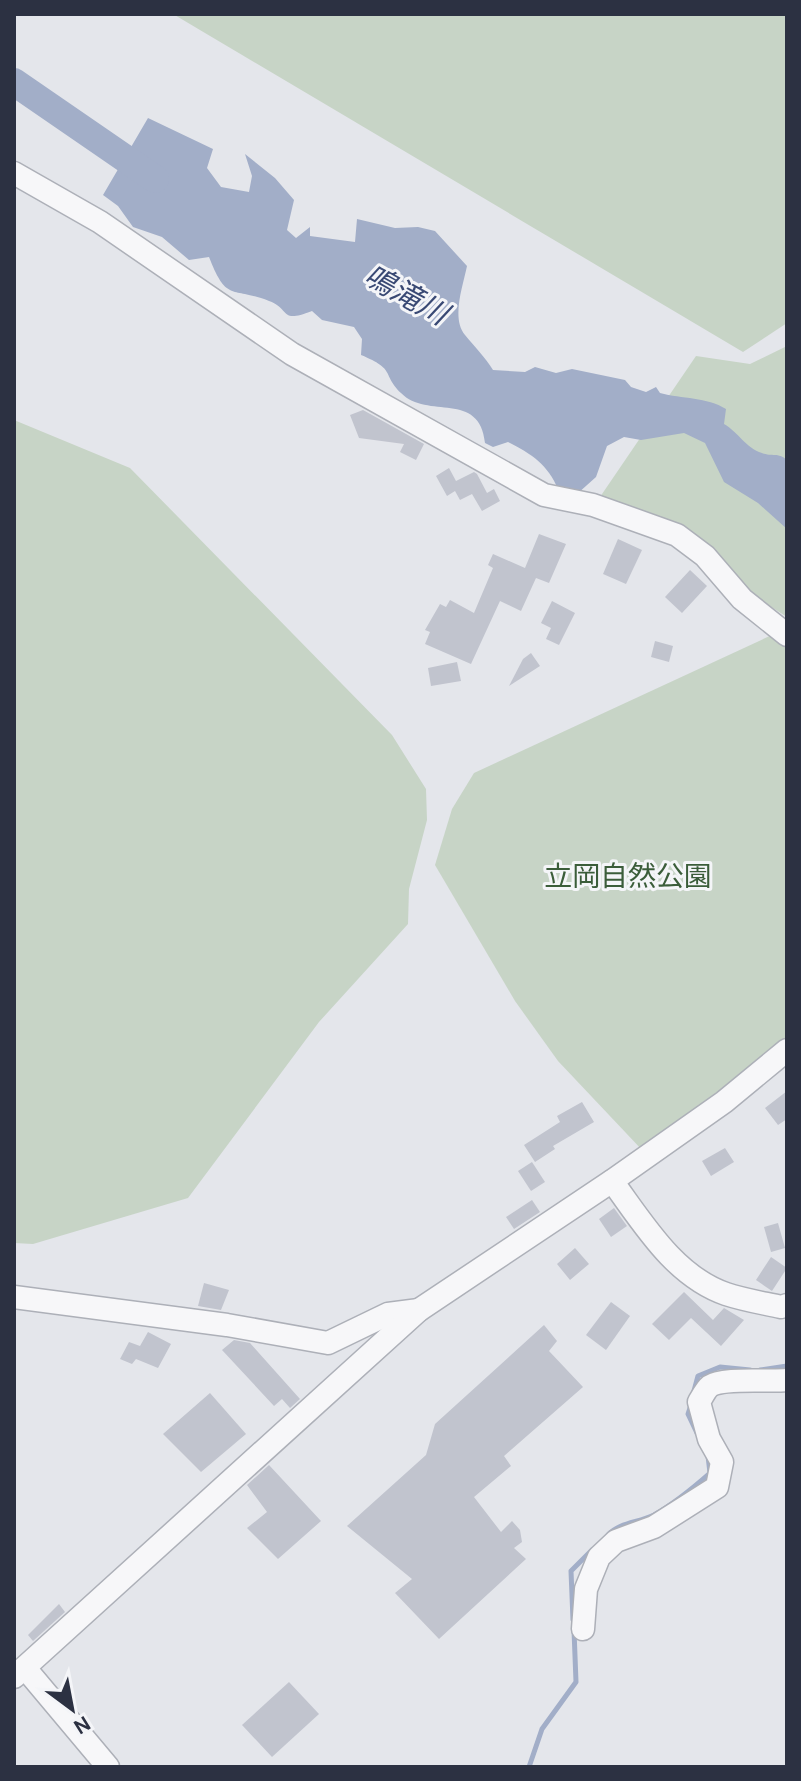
<svg xmlns="http://www.w3.org/2000/svg" width="801" height="1781" font-family="Karla,'Noto Sans JP',sans-serif">
  <rect width="100%" height="100%" fill="#e4e6eb"/>
  <g fill="#c7d4c6">
    <path d="M 173,14 L 787,14 L 787,323 L 743,352 Z"/>
    <path d="M 787,346 L 787,617 L 600,497 L 696,356 L 750,364 Z"/>
    <path d="M 14,420 L 130,468 L 392,735 L 426,789 L 427,820 L 409,889 L 408,924 L 319,1022 L 188,1198 L 33,1244 L 14,1243 Z"/>
    <path d="M 787,628 L 787,1038 L 643,1151 L 558,1061 L 515,1001 L 435,865 L 452,809 L 474,773 Z"/>
  </g>
  <path fill="#a2aec8" d="M 148,118 L 213,149 L 207,168 L 221,187 L 249,192 L 252,176 L 245,154 L 275,178 L 294,200 L 287,230 L 296,238 L 310,227 L 310,236 L 355,242 L 357,219 L 395,228 L 418,227 L 435,231 L 467,266 C 463,286 451,318 465,335 C 475,347 485,357 493,370 L 525,372 L 535,367 L 556,373 L 572,369 L 625,380 L 631,387 L 646,392 L 656,387 L 660,393 C 682,399 707,397 726,409 L 724,424 C 738,432 746,448 762,453 C 772,457 778,452 787,460 L 787,529 L 758,503 L 724,482 L 705,443 L 684,433 L 641,440 L 624,437 L 607,446 L 596,477 L 577,494 L 558,489 C 548,465 532,454 508,442 L 493,447 L 485,443 C 480,390 427,420 401,393 C 381,373 397,370 361,355 L 362,339 L 354,327 L 322,320 L 312,311 C 279,324 291,309 269,301 C 231,286 227,303 209,257 L 189,260 L 162,237 L 133,227 L 118,206 L 103,195 Z"/>
  <g fill="none" stroke-linecap="round" stroke-linejoin="round">
    <g stroke="#a2aec8" stroke-width="5">
      <path d="M 760,1370 L 787,1366"/>
      <path d="M 694,1391 L 698,1376 L 720,1367 L 750,1370"/>
      <path d="M 691,1405 L 688,1414 L 697,1433"/>
      <path d="M 608,1535 C 620,1522 638,1523 654,1515 C 673,1504 693,1488 710,1473 L 708,1456"/>
      <path d="M 573,1620 L 571,1571 L 592,1550"/>
      <path d="M 529,1767 L 542,1729 L 576,1682 L 574,1630"/>
    </g>
    <path stroke="#a2aec8" stroke-width="28" d="M 14,82 L 155,179"/>
  </g>
  <g fill="#c1c4ce">
    <path d="M 363,410 L 424,444 L 416,460 L 400,452 L 404,444 L 359,438 L 350,415 Z"/>
    <path d="M 449,468 L 456,481 L 474,472 L 477,474 L 487,493 L 494,489 L 500,501 L 482,511 L 472,494 L 460,500 L 455,491 L 447,496 L 436,476 Z"/>
    <path d="M 539,534 L 566,544 L 549,583 L 536,578 L 521,611 L 500,601 L 471,664 L 425,644 L 430,632 L 425,630 L 440,604 L 446,607 L 450,600 L 474,613 L 493,568 L 488,565 L 493,554 L 525,568 Z"/>
    <path d="M 618,539 L 642,550 L 626,584 L 603,574 Z"/>
    <path d="M 690,570 L 707,586 L 682,613 L 665,597 Z"/>
    <path d="M 552,601 L 575,613 L 559,645 L 546,639 L 551,628 L 541,623 Z"/>
    <path d="M 655,641 L 673,646 L 669,662 L 651,657 Z"/>
    <path d="M 531,653 L 540,666 L 509,686 L 523,659 Z"/>
    <path d="M 457,662 L 461,681 L 431,686 L 428,668 Z"/>
    <path d="M 787,1091 L 787,1119 L 778,1125 L 765,1108 Z"/>
    <path d="M 582,1102 L 594,1122 L 553,1146 L 555,1149 L 535,1162 L 524,1145 L 560,1122 L 557,1116 Z"/>
    <path d="M 725,1148 L 734,1162 L 711,1176 L 702,1161 Z"/>
    <path d="M 532,1162 L 545,1182 L 531,1191 L 518,1171 Z"/>
    <path d="M 532,1200 L 540,1212 L 514,1229 L 506,1217 Z"/>
    <path d="M 614,1208 L 627,1226 L 611,1237 L 599,1219 Z"/>
    <path d="M 778,1223 L 785,1248 L 771,1252 L 764,1227 Z"/>
    <path d="M 575,1248 L 589,1264 L 570,1280 L 557,1264 Z"/>
    <path d="M 771,1257 L 787,1268 L 772,1291 L 756,1280 Z"/>
    <path d="M 204,1283 L 229,1290 L 221,1310 L 198,1306 Z"/>
    <path d="M 684,1292 L 713,1320 L 724,1308 L 744,1320 L 721,1346 L 691,1318 L 669,1340 L 652,1324 Z"/>
    <path d="M 611,1302 L 630,1316 L 606,1350 L 586,1335 Z"/>
    <path d="M 544,1325 L 557,1341 L 549,1351 L 583,1387 L 504,1456 L 511,1466 L 474,1497 L 501,1532 L 512,1521 L 520,1530 L 522,1542 L 514,1548 L 526,1559 L 439,1639 L 395,1593 L 412,1579 L 347,1526 L 426,1455 L 435,1424 Z"/>
    <path d="M 148,1332 L 171,1344 L 158,1368 L 136,1359 L 132,1364 L 120,1359 L 129,1342 L 140,1346 Z"/>
    <path d="M 234,1340 L 250,1343 L 300,1399 L 290,1408 L 282,1399 L 274,1406 L 222,1350 Z"/>
    <path d="M 210,1393 L 246,1434 L 201,1472 L 163,1434 Z"/>
    <path d="M 269,1465 L 321,1521 L 278,1559 L 247,1528 L 267,1512 L 247,1485 Z"/>
    <path d="M 59,1604 L 65,1612 L 33,1641 L 28,1635 Z"/>
    <path d="M 289,1682 L 319,1714 L 272,1757 L 242,1725 Z"/>
  </g>
  <g fill="none" stroke-linecap="round" stroke-linejoin="round">
    <defs>
      <g id="minor">
        <path d="M 14,173 L 100,222 L 292,354 L 544,495 L 593,505 L 677,535 L 705,556 L 742,599 L 787,635"/>
        <path d="M 612,1181 C 643,1223 674,1276 726,1294 C 744,1300 763,1303 781,1307 L 787,1305"/>
        <path d="M 14,1297 L 227,1325 L 328,1343 L 388,1314 L 419,1310"/>
        <path d="M 583,1629 L 586,1589 L 599,1557 L 616,1541 L 654,1527 L 717,1487 L 722,1462 L 709,1439 L 699,1402 C 702,1397 706,1389 710,1386 C 723,1377 768,1382 787,1380"/>
        <path d="M 25,1668 L 108,1767"/>
        <path d="M 14,1677 L 419,1310 L 612,1181 L 724,1102 L 787,1050"/>
      </g>
    </defs>
    <use href="#minor" stroke="#adb0b8" stroke-width="25"/>
    <use href="#minor" stroke="#f7f7f9" stroke-width="22"/>
  </g>
  <g text-anchor="middle" stroke-width="6" stroke-linejoin="round" paint-order="stroke">
    <g font-size="28" fill="#3b5d3a" stroke="#f4f5f8">
      <text x="628" y="886">立岡自然公園</text>
    </g>
    <g font-size="30" font-style="italic" fill="#394974" stroke="#f4f5f8">
      <text transform="translate(406 295) rotate(29)" y="10">鳴滝川</text>
    </g>
  </g>
  <rect width="801" height="1781" fill="none" stroke="#2c3142" stroke-width="32"/>
  <g transform="translate(72 1709) rotate(148)" stroke="#f4f5f8" stroke-width="6" paint-order="stroke">
  <path d="M0-6L14 30L0 20L-14 30Z" fill="#2c3142"/>
  <text y="-12" font-size="22" font-weight="bold" text-anchor="middle" fill="#2c3142">N</text>
  </g>
</svg>
